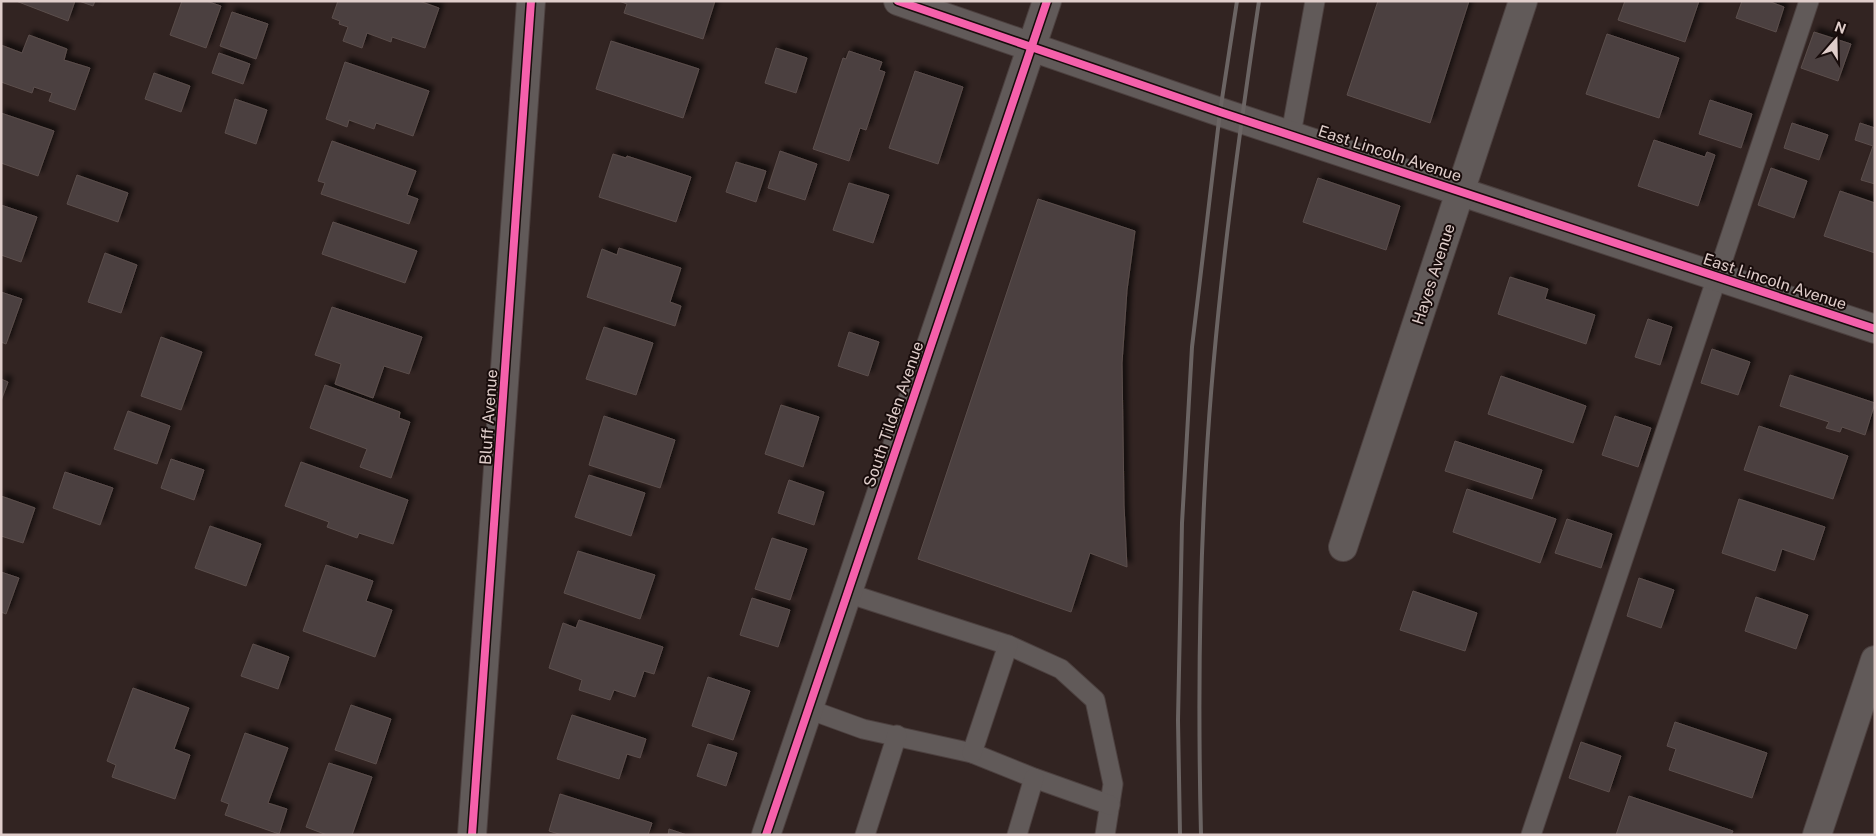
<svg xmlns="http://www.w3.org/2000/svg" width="1876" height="836" font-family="'Public Sans',sans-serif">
  <defs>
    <filter id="shadow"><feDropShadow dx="4.5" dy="-4.5" stdDeviation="2.5" flood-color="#0009"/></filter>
  </defs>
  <rect width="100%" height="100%" fill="#322422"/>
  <g fill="#4c403f" stroke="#5b4e4c" filter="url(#shadow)">
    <path d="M 16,1 L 75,1 L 68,21 Z"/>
    <path d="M 79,1 L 95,1 L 93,6 Z"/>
    <path d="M 182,1 L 206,1 L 221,6 L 206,48 L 170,35 Z"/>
    <path d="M 338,1 L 419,1 L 439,8 L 425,48 L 392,37 L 391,42 L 367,33 L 362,48 L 343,41 L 348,27 L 339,24 L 340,21 L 332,18 Z"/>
    <path d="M 619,1 L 715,1 L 703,39 L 624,13 L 627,4 Z"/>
    <path d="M 1378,1 L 1469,1 L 1430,123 L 1347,95 Z"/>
    <path d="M 1625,1 L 1699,1 L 1685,42 L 1618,20 Z"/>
    <path d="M 1742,1 L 1768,1 L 1784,7 L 1776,32 L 1736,18 Z"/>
    <path d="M 232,12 L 268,24 L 256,59 L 220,46 Z"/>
    <path d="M 1814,32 L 1851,44 L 1838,81 L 1801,68 Z"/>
    <path d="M 1607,34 L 1679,58 L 1659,118 L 1586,94 Z"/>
    <path d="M 29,35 L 67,49 L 64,60 L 90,68 L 75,110 L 49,101 L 52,93 L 34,87 L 32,93 L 1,82 L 1,45 L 22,53 Z"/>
    <path d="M 611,41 L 699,69 L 683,118 L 596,89 Z"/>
    <path d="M 776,48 L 807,58 L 796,93 L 765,83 Z"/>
    <path d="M 849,51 L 882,62 L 879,70 L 885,72 L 866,130 L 860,128 L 849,161 L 813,149 L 843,58 L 846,59 Z"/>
    <path d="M 219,53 L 250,64 L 243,84 L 212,73 Z"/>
    <path d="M 345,62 L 429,91 L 413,136 L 376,123 L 374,129 L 349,120 L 347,127 L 326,119 Z"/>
    <path d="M 915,71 L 963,87 L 938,164 L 889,148 Z"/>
    <path d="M 154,73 L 190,86 L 181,112 L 145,99 Z"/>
    <path d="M 235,99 L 267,110 L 256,144 L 225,133 Z"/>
    <path d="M 1710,100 L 1752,114 L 1741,148 L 1699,134 Z"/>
    <path d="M 1,113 L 54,131 L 38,176 L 1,163 Z"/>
    <path d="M 1792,123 L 1828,135 L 1819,160 L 1784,148 Z"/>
    <path d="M 1860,123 L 1875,128 L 1875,184 L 1861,180 L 1873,146 L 1855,140 Z"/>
    <path d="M 1654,140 L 1705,157 L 1707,152 L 1715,155 L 1698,206 L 1638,186 Z"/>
    <path d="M 332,141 L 416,171 L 407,195 L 418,199 L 409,224 L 321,194 L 325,183 L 318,181 Z"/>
    <path d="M 780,151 L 817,164 L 805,200 L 768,188 Z"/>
    <path d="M 613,154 L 626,158 L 627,156 L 691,177 L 676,222 L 599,197 Z"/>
    <path d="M 736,162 L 766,171 L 756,202 L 726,192 Z"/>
    <path d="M 1771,168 L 1807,181 L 1794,218 L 1758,205 Z"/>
    <path d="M 77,175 L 128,193 L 118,222 L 67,204 Z"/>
    <path d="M 1318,178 L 1400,206 L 1386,250 L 1303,222 Z"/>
    <path d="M 849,183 L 889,195 L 873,243 L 833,230 Z"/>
    <path d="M 1840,191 L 1875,203 L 1875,253 L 1824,236 Z"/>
    <path d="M 1038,199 L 1135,231 L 1127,290 L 1122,363 L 1124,505 L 1127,567 L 1090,553 L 1071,612 L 918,559 Z"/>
    <path d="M 1,205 L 37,217 L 21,262 L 1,255 Z"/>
    <path d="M 333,222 L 417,251 L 405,283 L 322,254 Z"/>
    <path d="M 619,248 L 681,268 L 670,302 L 681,306 L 675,326 L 587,297 L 602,249 L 617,255 Z"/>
    <path d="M 105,253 L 137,265 L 121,313 L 88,302 Z"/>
    <path d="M 1510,277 L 1548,289 L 1545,299 L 1595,315 L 1586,344 L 1498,314 Z"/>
    <path d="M 1,292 L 22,299 L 6,344 L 1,342 Z"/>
    <path d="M 332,307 L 422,337 L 409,374 L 384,366 L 373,398 L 335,384 L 341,364 L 315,355 Z"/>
    <path d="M 1648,319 L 1672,327 L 1660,365 L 1635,357 Z"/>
    <path d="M 604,327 L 653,343 L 636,395 L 586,379 Z"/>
    <path d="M 849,332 L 879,342 L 868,376 L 838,366 Z"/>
    <path d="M 161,337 L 202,352 L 181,410 L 141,396 Z"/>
    <path d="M 1712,349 L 1750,362 L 1738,395 L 1701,383 Z"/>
    <path d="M 1790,375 L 1875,403 L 1865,435 L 1842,427 L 1840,432 L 1826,428 L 1829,422 L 1780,406 Z"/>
    <path d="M 1501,376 L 1586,406 L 1573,443 L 1488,414 Z"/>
    <path d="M 1,379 L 8,382 L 1,401 Z"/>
    <path d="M 325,385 L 400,412 L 399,418 L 410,422 L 391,478 L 360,467 L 367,449 L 310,428 Z"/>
    <path d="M 781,405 L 819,417 L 803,467 L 765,454 Z"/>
    <path d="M 128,411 L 170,426 L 157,464 L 114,449 Z"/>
    <path d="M 604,416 L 675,440 L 660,488 L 589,465 Z"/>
    <path d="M 1615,416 L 1651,428 L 1638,467 L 1602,455 Z"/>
    <path d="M 1759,426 L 1848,456 L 1833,499 L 1744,470 Z"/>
    <path d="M 1455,441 L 1542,470 L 1532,499 L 1445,471 Z"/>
    <path d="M 171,459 L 204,470 L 194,500 L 161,488 Z"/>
    <path d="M 301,462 L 408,500 L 393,544 L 359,533 L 357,538 L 327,527 L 329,522 L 285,506 Z"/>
    <path d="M 65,472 L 113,488 L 100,525 L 53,508 Z"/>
    <path d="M 589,475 L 645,493 L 631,536 L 575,517 Z"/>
    <path d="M 789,480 L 824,492 L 814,525 L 778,513 Z"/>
    <path d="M 1467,489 L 1556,519 L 1540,563 L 1453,532 Z"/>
    <path d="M 1,496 L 35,508 L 23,543 L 1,536 Z"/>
    <path d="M 1739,499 L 1825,527 L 1814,560 L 1782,549 L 1775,571 L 1722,553 Z"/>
    <path d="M 1567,519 L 1612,534 L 1601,568 L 1555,553 Z"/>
    <path d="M 210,526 L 261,544 L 246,586 L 195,568 Z"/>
    <path d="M 772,538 L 807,549 L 790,600 L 755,589 Z"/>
    <path d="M 578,551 L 655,575 L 640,619 L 564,593 Z"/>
    <path d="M 326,565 L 373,581 L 366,601 L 392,610 L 375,657 L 303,631 Z"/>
    <path d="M 1,572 L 19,578 L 6,614 L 1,612 Z"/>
    <path d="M 1639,578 L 1674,590 L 1661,628 L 1627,616 Z"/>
    <path d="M 1413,591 L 1477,613 L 1465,651 L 1400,630 Z"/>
    <path d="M 1756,597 L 1808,615 L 1796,649 L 1745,631 Z"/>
    <path d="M 752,598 L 790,610 L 778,647 L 740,635 Z"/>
    <path d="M 579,620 L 663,647 L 654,674 L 644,671 L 635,697 L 614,690 L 610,700 L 579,690 L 582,680 L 549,668 L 563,623 L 576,628 Z"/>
    <path d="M 253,644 L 289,657 L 278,689 L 241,676 Z"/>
    <path d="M 708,677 L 750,691 L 733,740 L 692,726 Z"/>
    <path d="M 133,688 L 189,708 L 174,749 L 190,755 L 175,799 L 112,777 L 116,765 L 107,761 Z"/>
    <path d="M 351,705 L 391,719 L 376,764 L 335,750 Z"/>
    <path d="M 572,715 L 646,739 L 640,758 L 627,754 L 619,779 L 557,759 Z"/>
    <path d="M 1675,722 L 1767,753 L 1752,798 L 1669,770 L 1676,749 L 1667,746 Z"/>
    <path d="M 245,733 L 288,748 L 268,803 L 287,809 L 279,834 L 225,815 L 229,804 L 221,801 Z"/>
    <path d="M 1581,742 L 1621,756 L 1609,792 L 1569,778 Z"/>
    <path d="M 708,744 L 737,753 L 726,786 L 697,776 Z"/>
    <path d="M 329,763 L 372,777 L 352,835 L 327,835 L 306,827 Z"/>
    <path d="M 560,794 L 652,823 L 648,835 L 562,835 L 549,831 Z"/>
    <path d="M 1629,796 L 1733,831 L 1731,835 L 1616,835 Z"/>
    <path d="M 669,829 L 687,835 L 668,835 Z"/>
  </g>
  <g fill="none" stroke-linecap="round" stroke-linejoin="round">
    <defs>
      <g id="lane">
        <path d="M 1291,134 L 1315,1"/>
        <path d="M 847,593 L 1008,645 L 1061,669 L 1095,700 L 1113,784 L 1105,835"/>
        <path d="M 808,709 L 863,729 L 972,753 L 1034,778 L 1110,805"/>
        <path d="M 972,753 L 1008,645"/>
        <path d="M 865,835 L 897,735"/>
        <path d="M 1017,835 L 1034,778"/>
        <path d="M 1531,835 L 1809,1"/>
      </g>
      <g id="street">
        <path d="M 898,1 L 1220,112 L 1875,329"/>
        <path d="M 1343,547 L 1523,1"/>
        <path d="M 472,835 L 531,1"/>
        <path d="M 766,835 L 1047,1"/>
        <path d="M 1817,835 L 1875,660"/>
      </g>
    </defs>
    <use href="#lane" stroke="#4c403f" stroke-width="21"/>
    <use href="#street" stroke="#4c403f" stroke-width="30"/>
    <use href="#lane" stroke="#615a59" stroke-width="19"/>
    <use href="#street" stroke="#615a59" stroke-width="28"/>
    <g stroke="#6b6463" stroke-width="4">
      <path d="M 1180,835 L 1178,720 L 1182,523 L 1192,347 L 1220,112 L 1237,1"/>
      <path d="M 1201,835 C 1198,711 1199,588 1206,465 C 1215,310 1236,155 1259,1"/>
    </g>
    <defs>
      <g id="cycleway">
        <path d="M 898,1 L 1220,112 L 1875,329"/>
        <path d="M 472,835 L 531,1"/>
        <path d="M 766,835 L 1047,1"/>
      </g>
    </defs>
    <use href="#cycleway" stroke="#180c0b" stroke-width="11"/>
    <use href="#cycleway" stroke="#f560ab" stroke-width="8"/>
  </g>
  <g text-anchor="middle" stroke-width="4" stroke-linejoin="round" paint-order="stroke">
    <g font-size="16" fill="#e0cecb" stroke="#180c0b">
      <text transform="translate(1390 153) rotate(18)" y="6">East Lincoln Avenue</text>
      <text transform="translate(1433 274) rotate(-72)" y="6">Hayes Avenue</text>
      <text transform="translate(1775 281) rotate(18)" y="6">East Lincoln Avenue</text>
      <text transform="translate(893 414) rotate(-71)" y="6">South Tilden Avenue</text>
      <text transform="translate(488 417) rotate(-86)" y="6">Bluff Avenue</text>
    </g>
  </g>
  <rect width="1876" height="836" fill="none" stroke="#e0cecb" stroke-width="5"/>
  <g transform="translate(1836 40) rotate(20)" stroke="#180c0b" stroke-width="4" paint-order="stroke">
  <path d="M0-4L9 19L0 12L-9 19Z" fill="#e0cecb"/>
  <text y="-8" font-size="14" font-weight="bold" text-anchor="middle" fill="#e0cecb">N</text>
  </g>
</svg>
